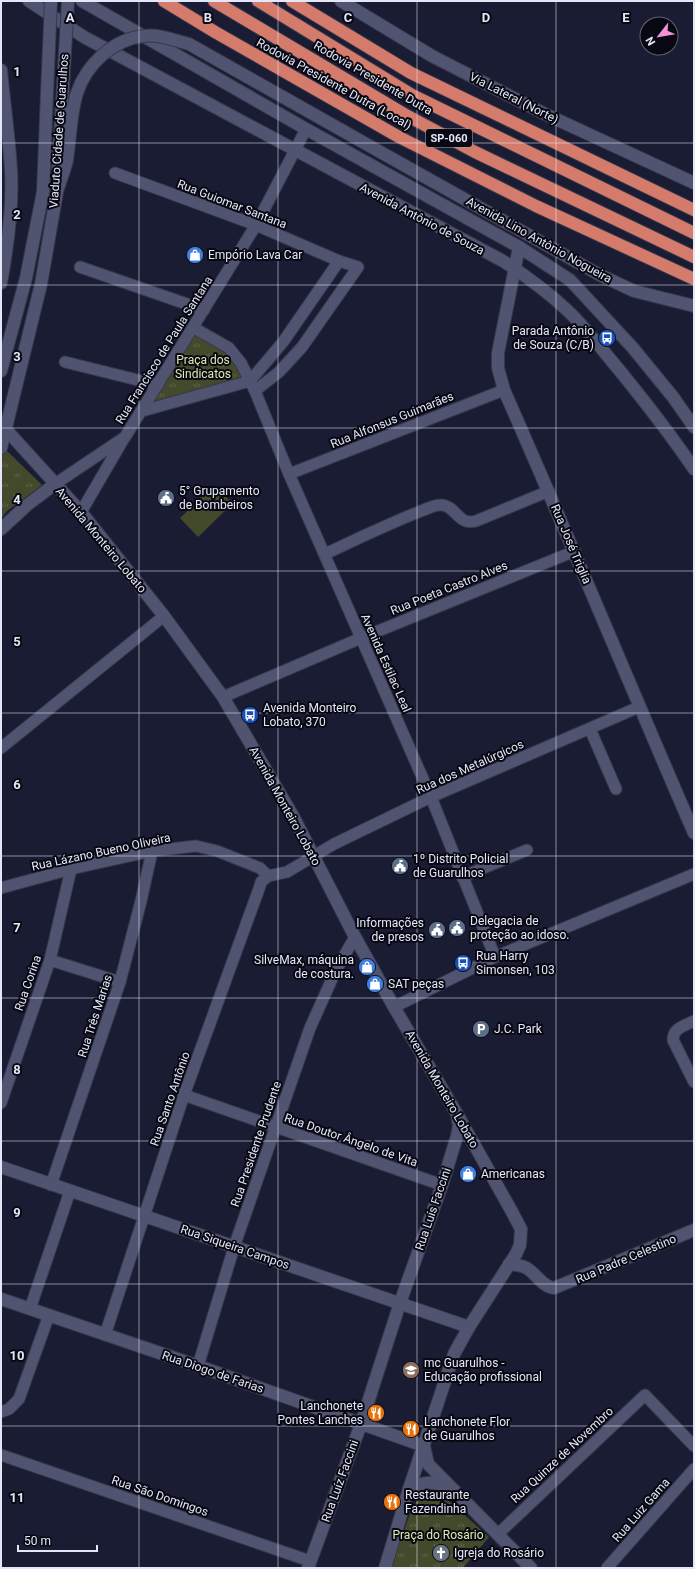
<svg xmlns="http://www.w3.org/2000/svg" width="695" height="1569" font-family="Roboto,sans-serif">
  <defs>
    <pattern id="grass-tufts" width="24" height="20" patternUnits="userSpaceOnUse"><rect width="24" height="20" fill="#434a2b"/><path d="M3 7l-1-3M5 7V3M7 7l1-3M15 17l-1-3M17 17v-4M19 17l1-3" fill="none" stroke="#5e644a"/></pattern>
  </defs>
  <rect width="100%" height="100%" fill="#1a1c33"/>
  <g fill="url(#grass-tufts)">
    <path d="M 196,332 L 232,358 L 245,382 L 151,405 Z"/>
    <path d="M 1,445 L 42,485 L 7,511 L 1,519 Z"/>
    <path d="M 431,1493 L 441,1494 L 489,1537 L 463,1568 L 393,1568 L 391,1567 L 411,1511 L 420,1496 Z"/>
  </g>
  <path fill="#434a2b" d="M 213,486 L 233,503 L 198,537 L 180,518 Z"/>
  <g fill="none" stroke-linecap="round" stroke-linejoin="round">
    <defs>
      <g id="minor">
        <path d="M 115,173 L 256,225 L 339,261 L 358,267 L 302,347 L 279,372 L 255,391"/>
        <path d="M 80,267 L 204,310"/>
        <path d="M 194,328 L 229,348 L 241,363 L 255,391 L 289,474 L 431,797 L 495,957"/>
        <path d="M 65,362 L 158,385"/>
        <path d="M 250,381 L 283,342 L 339,261"/>
        <path d="M 142,411 L 250,381"/>
        <path d="M 289,474 L 504,390"/>
        <path d="M 55,484 L 125,437 L 256,225 L 306,129"/>
        <path d="M 81,512 L 123,440"/>
        <path d="M 325,554 C 357,539 388,524 421,511 C 427,509 435,504 442,505 C 456,506 458,526 476,521 L 549,491"/>
        <path d="M 223,697 L 361,638 L 575,551"/>
        <path d="M 590,729 L 616,789"/>
        <path d="M 1,748 L 164,616"/>
        <path d="M 268,876 L 287,872 L 334,844 L 431,797 L 639,707"/>
        <path d="M 462,877 L 527,850"/>
        <path d="M 1,888 L 71,869 L 152,851 L 196,846 L 217,851 L 260,868 L 268,876"/>
        <path d="M 50,960 L 120,982"/>
        <path d="M 394,1007 L 495,957 L 694,874"/>
        <path d="M 694,1021 C 684,1026 673,1028 673,1040 L 694,1082"/>
        <path d="M 184,1095 L 442,1185"/>
        <path d="M 1,1103 L 50,960 L 71,869"/>
        <path d="M 51,1185 L 120,982 L 141,901 L 152,851"/>
        <path d="M 30,1309 L 70,1191"/>
        <path d="M 105,1335 L 184,1095 L 260,886 L 261,882 L 268,876"/>
        <path d="M 198,1366 L 234,1247 L 310,1028 L 336,970 L 355,937"/>
        <path d="M 1,1412 L 9,1409 L 19,1399 L 49,1315"/>
        <path d="M 1,1455 L 310,1561"/>
        <path d="M 498,1534 L 645,1395 L 694,1446"/>
        <path d="M 607,1568 L 694,1469"/>
      </g>
      <g id="tertiary">
        <path d="M 519,247 L 498,353 L 498,368 L 504,390 C 569,537 630,686 694,833"/>
        <path d="M 1,1167 L 469,1327"/>
        <path d="M 509,1264 C 516,1265 523,1265 528,1269 C 537,1275 543,1287 554,1288 L 694,1230"/>
        <path d="M 1,1299 L 198,1366 L 424,1446 L 428,1464 L 531,1568"/>
        <path d="M 409,1489 C 426,1480 433,1482 450,1487"/>
        <path d="M 308,1568 L 361,1424 L 400,1303 L 442,1185 L 457,1136 L 459,1126 L 457,1114"/>
      </g>
      <g id="secondary">
        <path d="M 29,1 L 84,37 L 503,261 C 526,276 548,292 568,311 C 587,329 603,351 620,371 C 646,403 671,435 694,469"/>
        <path d="M 82,1 L 306,129 L 519,247 L 570,280 L 633,348 L 673,397 L 694,427"/>
        <path d="M 341,1 L 432,56 L 545,114 L 694,183"/>
        <path d="M 1,70 C 4,103 9,136 11,170 C 13,203 7,250 1,283"/>
        <path d="M 391,158 L 600,275 L 634,291 L 694,306"/>
        <path d="M 1,371 L 26,278 L 43,192 L 47,93"/>
        <path d="M 1,424 L 81,512 L 164,616 L 223,697 L 293,816 L 355,937 L 394,1007 L 457,1114 L 511,1210 L 521,1229 L 520,1245 L 516,1254 L 469,1327 L 454,1354 L 409,1489 L 385,1568"/>
        <path d="M 1,448 L 41,284 L 57,192"/>
        <path d="M 1,529 L 27,505 L 55,484"/>
      </g>
      <g id="motorway">
        <path d="M 164,1 L 215,32 L 399,137 L 536,206 L 694,279"/>
        <path d="M 214,1 L 404,114 L 475,152 L 694,257"/>
        <path d="M 258,1 L 414,96 L 694,233"/>
        <path d="M 292,1 L 411,73 L 694,210"/>
      </g>
    </defs>
    <use href="#minor" stroke="#37384b" stroke-width="13"/>
    <use href="#tertiary" stroke="#37384b" stroke-width="14"/>
    <use href="#secondary" stroke="#37384b" stroke-width="14"/>
    <use href="#motorway" stroke="#37384b" stroke-width="14"/>
    <use href="#minor" stroke="#515470" stroke-width="11"/>
    <use href="#tertiary" stroke="#515470" stroke-width="12"/>
    <use href="#secondary" stroke="#515470" stroke-width="12"/>
    <use href="#motorway" stroke="#d57b6b" stroke-width="12"/>
    <defs>
      <g id="secondary-bridge">
        <path d="M 47,93 L 51,1"/>
        <path d="M 58,171 L 68,1"/>
        <path d="M 57,192 C 60,181 65,170 67,160 C 70,140 71,111 77,93 C 86,65 113,39 144,36 C 159,34 174,40 189,44 L 391,158"/>
      </g>
    </defs>
    <use href="#secondary-bridge" stroke="#37384b" stroke-width="14" stroke-linecap="butt"/>
    <use href="#secondary-bridge" stroke="#515470" stroke-width="12"/>
  </g>
  <path fill="none" stroke="#e5e7f8" stroke-width="1" stroke-opacity="0.55" d="M 139,1 L 139,1568M 278,1 L 278,1568M 417,1 L 417,1568M 556,1 L 556,1568M 1,143 L 694,143M 1,285 L 694,285M 1,428 L 694,428M 1,571 L 694,571M 1,713 L 694,713M 1,856 L 694,856M 1,998 L 694,998M 1,1141 L 694,1141M 1,1284 L 694,1284M 1,1426 L 694,1426"/>
  <defs>
    <symbol id="shop-disc" viewBox="-11 -11 22 22"><circle r="9.5" fill="#3f7fe0" stroke="#070812"/><path d="M-5-2.5h2.3a2.7 3.5 0 0 1 5.4 0H5L5.5 6h-11ZM-1.5-2.5h3a1.5 2.3 0 0 0-3 0Z" fill="#fff"/></symbol>
    <symbol id="bus-disc" viewBox="-11 -11 22 22"><circle r="9.5" fill="#1a4fb4" stroke="#070812"/><path d="M-5-6H5V4H4V6H2V4H-2V6H-4V4H-5ZM-3.5-4V0h7V-4ZM-3.5 1.2v1.5H-2V1.2ZM2 1.2v1.5H3.5V1.2Z" fill="#fff"/></symbol>
    <symbol id="civic-disc" viewBox="-11 -11 22 22"><circle r="9.5" fill="#5c6f8a" stroke="#070812"/><path d="M-.6-6.5H3V-4.5H.6V-3L4-1V1h2V6H-6V1h2V-1L-.6-3ZM-1.2 2.5V6h2.4V2.5Z" fill="#fff"/></symbol>
    <symbol id="parking-disc" viewBox="-11 -11 22 22"><circle r="9.5" fill="#5c6f8a" stroke="#070812"/><path d="M-3.5-5.5H1a3.5 3.5 0 0 1 0 7H-1V5.5H-3.5ZM-1-3.4V-.6H.8a1.4 1.4 0 0 0 0-2.8Z" fill="#fff"/></symbol>
    <symbol id="university-disc" viewBox="-11 -11 22 22"><circle r="9.5" fill="#8d6e63" stroke="#070812"/><path d="M0-5L7-2L0 1L-7-2ZM-4 1L0 2.5L4 1V4Q0 6-4 4Z" fill="#fff"/></symbol>
    <symbol id="restaurant-disc" viewBox="-11 -11 22 22"><circle r="9.5" fill="#e8710a" stroke="#070812"/><path d="M-5-6h1v4h1v-4h1v4h1v-4h1v5L-1.5 .5V6h-2V.5L-5-1ZM5-6V6H3V1.5H1.5Q1.5-4 5-6Z" fill="#fff"/></symbol>
    <symbol id="church-disc" viewBox="-11 -11 22 22"><circle r="9.5" fill="#6b7280" stroke="#070812"/><path d="M-1.2-6h2.4v3.5h3.3v2.4h-3.3V6h-2.4V-.1h-3.3v-2.4h3.3Z" fill="#fff"/></symbol>
  </defs>
  <g fill-rule="evenodd">
    <use href="#shop-disc" x="185" y="245" width="20" height="20"/>
    <use href="#bus-disc" x="597" y="328" width="20" height="20"/>
    <use href="#civic-disc" x="156" y="488" width="20" height="20"/>
    <use href="#bus-disc" x="240" y="705" width="20" height="20"/>
    <use href="#civic-disc" x="390" y="856" width="20" height="20"/>
    <use href="#civic-disc" x="447" y="918" width="20" height="20"/>
    <use href="#civic-disc" x="427" y="920" width="20" height="20"/>
    <use href="#bus-disc" x="453" y="953" width="20" height="20"/>
    <use href="#shop-disc" x="357" y="957" width="20" height="20"/>
    <use href="#shop-disc" x="365" y="974" width="20" height="20"/>
    <use href="#parking-disc" x="471" y="1019" width="20" height="20"/>
    <use href="#shop-disc" x="458" y="1164" width="20" height="20"/>
    <use href="#university-disc" x="401" y="1360" width="20" height="20"/>
    <use href="#restaurant-disc" x="366" y="1403" width="20" height="20"/>
    <use href="#restaurant-disc" x="401" y="1419" width="20" height="20"/>
    <use href="#restaurant-disc" x="382" y="1492" width="20" height="20"/>
    <use href="#church-disc" x="431" y="1543" width="20" height="20"/>
  </g>
  <g text-anchor="middle" stroke-width="4" stroke-linejoin="round" paint-order="stroke">
    <rect fill="#070812" stroke="#a2a4b3" stroke-width="1" x="426" y="129" width="46" height="18" rx="3"/>
    <g font-size="11" font-weight="bold" fill="#e5e7f8">
      <text x="449" y="142">SP-060</text>
    </g>
    <g font-size="12" fill="#e5e7f8" stroke="#070812">
      <text transform="translate(373 78) rotate(30)" y="4">Rodovia Presidente Dutra</text>
      <text transform="translate(334 84) rotate(29)" y="4">Rodovia Presidente Dutra (Local)</text>
      <text transform="translate(514 98) rotate(27)" y="4">Via Lateral (Norte)</text>
      <text transform="translate(59 131) rotate(-86)" y="4">Viaduto Cidade de Guarulhos</text>
      <text transform="translate(232 204) rotate(21)" y="4">Rua Guiomar Santana</text>
      <text transform="translate(422 219) rotate(28)" y="4">Avenida Antônio de Souza</text>
      <text transform="translate(539 240) rotate(29)" y="4">Avenida Lino Antônio Nogueira</text>
      <text transform="translate(164 350) rotate(-58)" y="4">Rua Francisco de Paula Santana</text>
      <text transform="translate(392 420) rotate(-22)" y="4">Rua Alfonsus Guimarães</text>
      <text transform="translate(101 540) rotate(50)" y="4">Avenida Monteiro Lobato</text>
      <text transform="translate(571 544) rotate(67)" y="4">Rua José Triglia</text>
      <text transform="translate(449 588) rotate(-22)" y="4">Rua Poeta Castro Alves</text>
      <text transform="translate(386 663) rotate(66)" y="4">Avenida Estilac Leal</text>
      <text transform="translate(470 767) rotate(-24)" y="4">Rua dos Metalúrgicos</text>
      <text transform="translate(285 806) rotate(61)" y="4">Avenida Monteiro Lobato</text>
      <text transform="translate(101 852) rotate(-12)" y="4">Rua Lázano Bueno Oliveira</text>
      <text transform="translate(28 983) rotate(-71)" y="4">Rua Corina</text>
      <text transform="translate(95 1016) rotate(-72)" y="4">Rua Três Marias</text>
      <text transform="translate(442 1089) rotate(60)" y="4">Avenida Monteiro Lobato</text>
      <text transform="translate(170 1099) rotate(-71)" y="4">Rua Santo Antônio</text>
      <text transform="translate(351 1140) rotate(19)" y="4">Rua Doutor Ângelo de Vita</text>
      <text transform="translate(256 1144) rotate(-71)" y="4">Rua Presidente Prudente</text>
      <text transform="translate(433 1209) rotate(-71)" y="4">Rua Luís Faccini</text>
      <text transform="translate(235 1247) rotate(19)" y="4">Rua Siqueira Campos</text>
      <text transform="translate(626 1259) rotate(-23)" y="4">Rua Padre Celestino</text>
      <text transform="translate(213 1372) rotate(19)" y="4">Rua Diogo de Farias</text>
      <text transform="translate(562 1455) rotate(-43)" y="4">Rua Quinze de Novembro</text>
      <text transform="translate(340 1481) rotate(-70)" y="4">Rua Luíz Faccini</text>
      <text transform="translate(160 1496) rotate(19)" y="4">Rua São Domingos</text>
      <text transform="translate(641 1510) rotate(-49)" y="4">Rua Luiz Gama</text>
    </g>
    <g font-size="12" fill="#e5e7f8" stroke="#070812" text-anchor="start">
      <text x="208" y="259">Empório Lava Car</text>
      <text x="594" y="335" text-anchor="end">Parada Antônio<tspan x="594" dy="14">de Souza (C/B)</tspan></text>
      <text x="179" y="495">5° Grupamento<tspan x="179" dy="14">de Bombeiros</tspan></text>
      <text x="263" y="712">Avenida Monteiro<tspan x="263" dy="14">Lobato, 370</tspan></text>
      <text x="413" y="863">1º Distrito Policial<tspan x="413" dy="14">de Guarulhos</tspan></text>
      <text x="470" y="925">Delegacia de<tspan x="470" dy="14">proteção ao idoso.</tspan></text>
      <text x="424" y="927" text-anchor="end">Informações<tspan x="424" dy="14">de presos</tspan></text>
      <text x="476" y="960">Rua Harry<tspan x="476" dy="14">Simonsen, 103</tspan></text>
      <text x="354" y="964" text-anchor="end">SilveMax, máquina<tspan x="354" dy="14">de costura.</tspan></text>
      <text x="388" y="988">SAT peças</text>
      <text x="494" y="1033">J.C. Park</text>
      <text x="481" y="1178">Americanas</text>
      <text x="424" y="1367">mc Guarulhos -<tspan x="424" dy="14">Educação profissional</tspan></text>
      <text x="363" y="1410" text-anchor="end">Lanchonete<tspan x="363" dy="14">Pontes Lanches</tspan></text>
      <text x="424" y="1426">Lanchonete Flor<tspan x="424" dy="14">de Guarulhos</tspan></text>
      <text x="405" y="1499">Restaurante<tspan x="405" dy="14">Fazendinha</tspan></text>
      <text x="454" y="1557">Igreja do Rosário</text>
    </g>
    <g font-size="12" fill="#ddecae" stroke="#070812">
      <text x="203" y="364">Praça dos<tspan x="203" dy="14">Sindicatos</tspan></text>
      <text x="438" y="1539">Praça do Rosário</text>
    </g>
  </g>
  <g font-size="13" text-anchor="middle" font-weight="bold" fill="#e5e7f8" stroke="#070812" stroke-width="4" stroke-linejoin="round" paint-order="stroke">
    <text x="70" y="22">A</text>
    <text x="208" y="22">B</text>
    <text x="348" y="22">C</text>
    <text x="486" y="22">D</text>
    <text x="626" y="22">E</text>
    <text x="17" y="76">1</text>
    <text x="17" y="219">2</text>
    <text x="17" y="361">3</text>
    <text x="17" y="504">4</text>
    <text x="17" y="646">5</text>
    <text x="17" y="789">6</text>
    <text x="17" y="932">7</text>
    <text x="17" y="1074">8</text>
    <text x="17" y="1217">9</text>
    <text x="17" y="1360">10</text>
    <text x="17" y="1502">11</text>
  </g>
  <rect width="695" height="1569" fill="none" stroke="#e5e7f8" stroke-width="4"/>
  <g transform="translate(659 36) rotate(239)"><circle r="19" fill="#070812" stroke="#60616e"/>
  <path d="M0-3L7 15L0 10L-7 15Z" fill="#f391d6"/>
  <text y="-6" font-size="11" font-weight="bold" text-anchor="middle" fill="#e5e7f8">N</text>
  </g>
  <path d="M18 1545v6h79v-6" fill="none" stroke="#e5e7f8" stroke-width="2"/>
  <text x="24" y="1545" font-size="12" fill="#e5e7f8" stroke="#070812" stroke-width="3" paint-order="stroke">50 m</text>
</svg>
